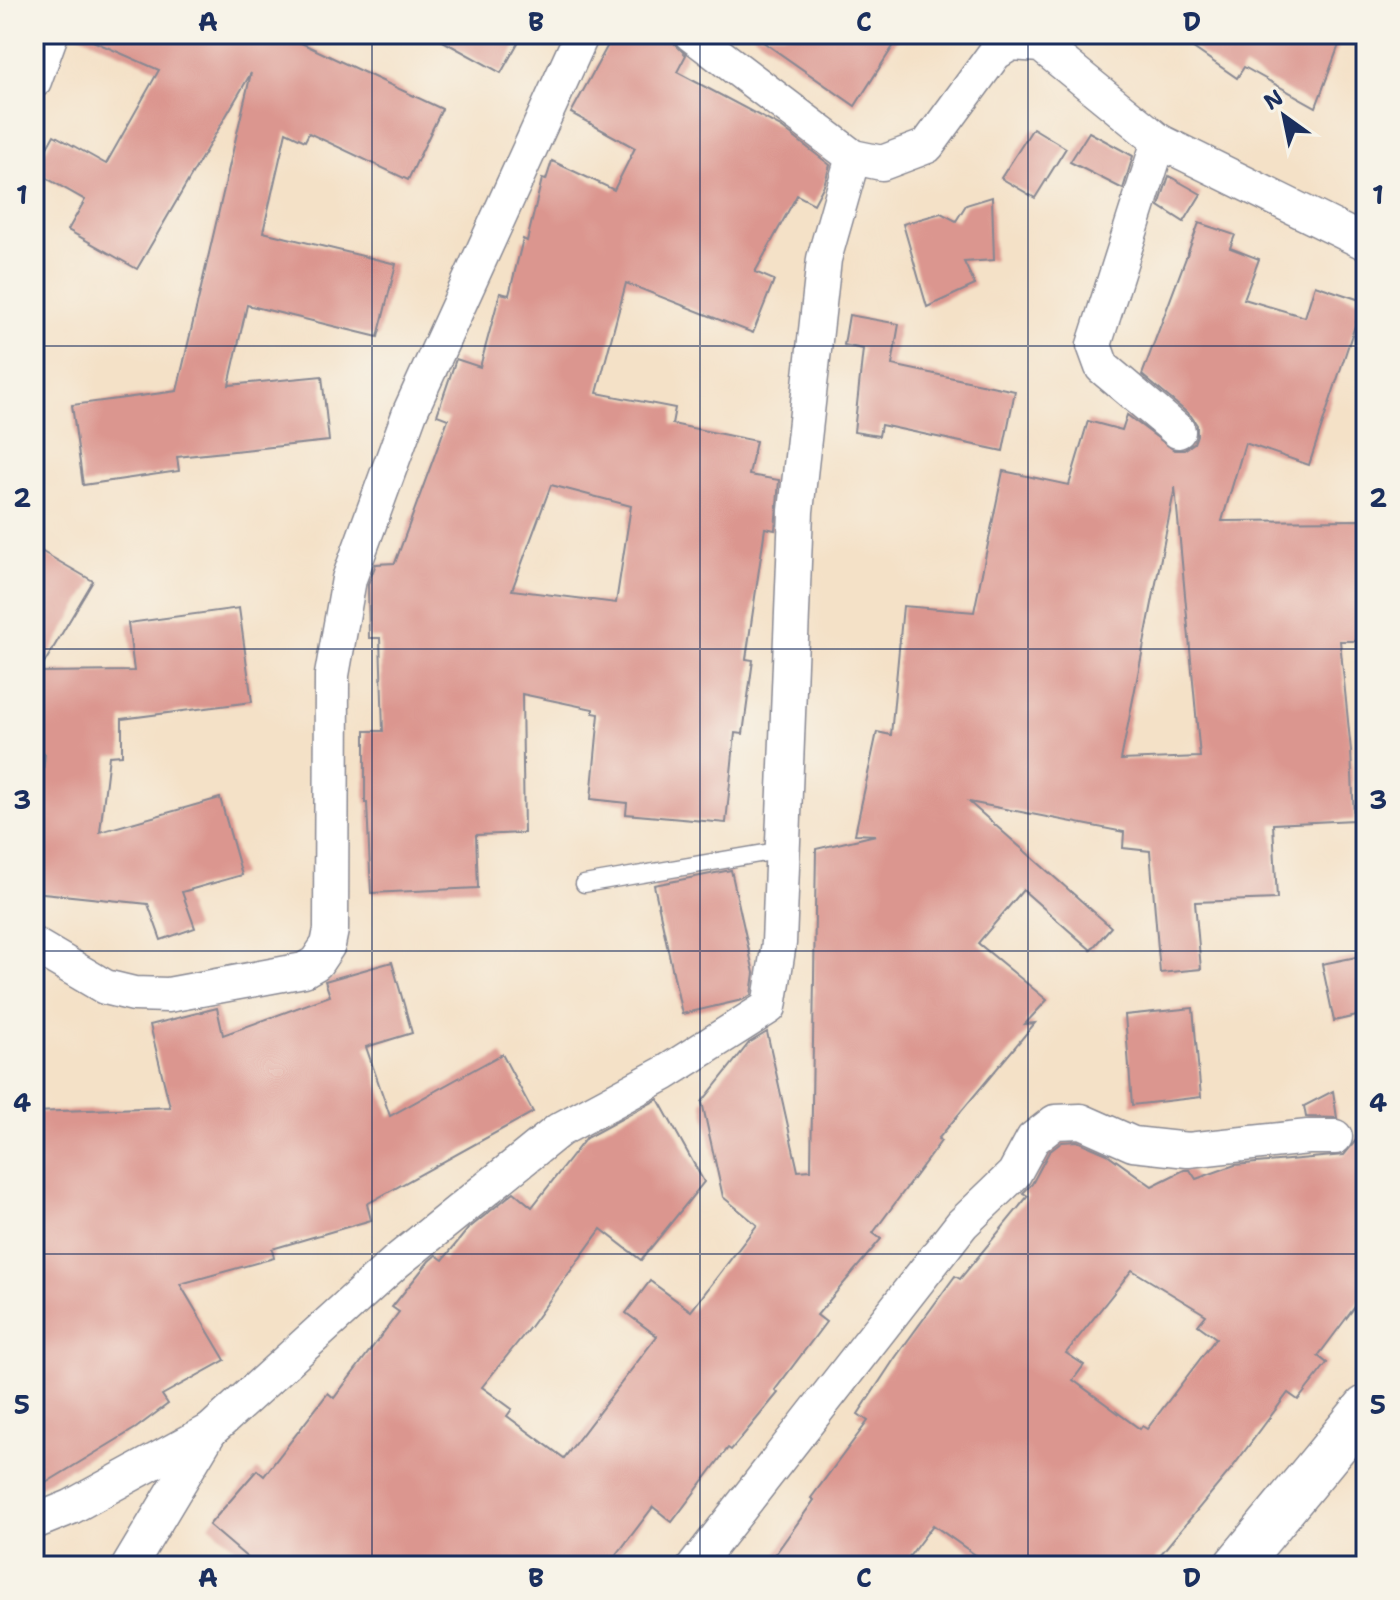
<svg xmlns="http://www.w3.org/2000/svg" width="1400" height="1600" font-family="'Shantell Sans',sans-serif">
  <rect width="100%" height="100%" fill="#f7f3e8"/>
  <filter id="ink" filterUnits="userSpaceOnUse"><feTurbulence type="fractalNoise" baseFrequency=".0125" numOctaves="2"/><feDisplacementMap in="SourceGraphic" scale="16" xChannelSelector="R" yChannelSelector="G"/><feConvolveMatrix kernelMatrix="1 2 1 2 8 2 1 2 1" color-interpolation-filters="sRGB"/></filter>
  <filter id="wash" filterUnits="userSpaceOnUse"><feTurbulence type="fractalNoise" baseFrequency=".006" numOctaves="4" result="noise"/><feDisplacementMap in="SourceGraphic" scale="32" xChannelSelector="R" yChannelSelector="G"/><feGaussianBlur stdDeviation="1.8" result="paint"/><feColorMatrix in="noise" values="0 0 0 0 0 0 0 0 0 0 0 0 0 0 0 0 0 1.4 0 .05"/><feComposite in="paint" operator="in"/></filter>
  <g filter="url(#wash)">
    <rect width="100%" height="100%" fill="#f4e1c7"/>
    <g id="blocks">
      <g fill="#db968f" fill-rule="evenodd">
        <path d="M 77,34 L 282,34 L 442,109 L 408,180 L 309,133 L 305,141 L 286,132 L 263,232 L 396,264 L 378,337 L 247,305 L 229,385 L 322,376 L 329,441 L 177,457 L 179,471 L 83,485 L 72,405 L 177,391 L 251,73 L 137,269 L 68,230 L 85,200 L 34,171 L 54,135 L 106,164 L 159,70 Z"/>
        <path d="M 430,34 L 523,34 L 501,73 Z"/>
        <path d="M 614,34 L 671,34 L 673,42 L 686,55 L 677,72 L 781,127 L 830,165 L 824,185 L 814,204 L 797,195 L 755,272 L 774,280 L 753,333 L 626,283 L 597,393 L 675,408 L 672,424 L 756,441 L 749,475 L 779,480 L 775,530 L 765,528 L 746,659 L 753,660 L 743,734 L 735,733 L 726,823 L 626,814 L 627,803 L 591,799 L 599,714 L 593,713 L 593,709 L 522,694 L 524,833 L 476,835 L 478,888 L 371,893 L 367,803 L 365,803 L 365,731 L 383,731 L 380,638 L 369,638 L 368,584 L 376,564 L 395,563 L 448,419 L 437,415 L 456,359 L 480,367 L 500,293 L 509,295 L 523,239 L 527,241 L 542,179 L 546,180 L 552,161 L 614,190 L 635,148 L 571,113 ZM 551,485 L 631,506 L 616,603 L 512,590 Z"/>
        <path d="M 752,34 L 901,34 L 855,106 Z"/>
        <path d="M 1173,34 L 1343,34 L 1316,107 L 1244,67 L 1237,78 Z"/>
        <path d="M 1033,128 L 1066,148 L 1035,198 L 1001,178 Z"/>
        <path d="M 1089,132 L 1133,156 L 1123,189 L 1070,162 Z"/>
        <path d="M 1169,176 L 1201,194 L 1184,222 L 1159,206 Z"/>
        <path d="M 992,197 L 994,260 L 964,262 L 975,285 L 927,307 L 903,224 L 941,213 L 956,221 L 966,205 Z"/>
        <path d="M 1199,223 L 1235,235 L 1230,248 L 1259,259 L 1244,299 L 1305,317 L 1315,285 L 1363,301 L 1309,465 L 1245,443 L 1222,521 L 1365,520 L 1365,641 L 1340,641 L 1351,751 L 1354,820 L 1273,824 L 1277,899 L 1195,902 L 1201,969 L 1160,973 L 1150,851 L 1123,848 L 1124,832 L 969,802 L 1111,927 L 1091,950 L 1023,890 L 978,943 L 1047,1000 L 1025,1024 L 1035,1023 L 938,1139 L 941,1141 L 873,1233 L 881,1239 L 817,1315 L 826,1322 L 775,1390 L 778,1393 L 731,1450 L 728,1448 L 672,1522 L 653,1507 L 608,1566 L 257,1566 L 209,1525 L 257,1470 L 264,1476 L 328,1393 L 334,1398 L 399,1312 L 392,1307 L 429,1261 L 436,1255 L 443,1260 L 468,1229 L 514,1192 L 532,1207 L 586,1138 L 658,1099 L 704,1182 L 641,1260 L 601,1229 L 530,1327 L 482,1387 L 512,1409 L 507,1416 L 564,1458 L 657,1336 L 626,1313 L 650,1281 L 691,1311 L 757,1225 L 723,1197 L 702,1102 L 749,1043 L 767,1032 L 798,1171 L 811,1170 L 816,849 L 876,835 L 855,834 L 877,732 L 891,735 L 903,606 L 974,612 L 1003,471 L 1069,485 L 1088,421 L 1122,430 L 1127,415 L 1174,450 L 1184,450 L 1194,443 L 1197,435 L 1197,425 L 1191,416 L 1142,375 ZM 1175,487 L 1200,757 L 1121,760 Z"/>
        <path d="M 849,315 L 899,324 L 892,365 L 1015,391 L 1003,451 L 881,425 L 879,436 L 854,432 L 863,349 L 844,345 Z"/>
        <path d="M 34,547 L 93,581 L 39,672 L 134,671 L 128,623 L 239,608 L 252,702 L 122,719 L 122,755 L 109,756 L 100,832 L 220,798 L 242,875 L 182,892 L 195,928 L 161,940 L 148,904 L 34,892 L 34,852 L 45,754 L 34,753 Z"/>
        <path d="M 731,870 L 754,973 L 751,995 L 742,1000 L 682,1014 L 654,885 Z"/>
        <path d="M 1366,955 L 1366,1014 L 1334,1021 L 1322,964 Z"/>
        <path d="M 392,962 L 412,1033 L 366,1047 L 390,1116 L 502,1054 L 533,1112 L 367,1204 L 371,1220 L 272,1249 L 274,1258 L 180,1284 L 225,1360 L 162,1395 L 168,1404 L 136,1428 L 34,1490 L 34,1112 L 170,1107 L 150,1025 L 217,1008 L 223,1035 L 330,996 L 325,981 Z"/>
        <path d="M 1193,1008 L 1201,1097 L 1132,1105 L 1125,1015 Z"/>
        <path d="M 1333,1091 L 1337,1118 L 1306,1117 L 1304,1106 Z"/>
        <path d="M 1366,1128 L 1366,1292 L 1318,1356 L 1327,1363 L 1298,1400 L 1288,1393 L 1232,1468 L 1151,1566 L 991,1566 L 933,1525 L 902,1566 L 767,1566 L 814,1500 L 811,1498 L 868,1421 L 858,1414 L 895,1358 L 955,1276 L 960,1279 L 1028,1196 L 1023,1193 L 1032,1184 L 1049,1152 L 1062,1142 L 1077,1141 L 1107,1154 L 1152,1186 L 1184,1170 L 1190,1170 L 1196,1179 L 1235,1165 L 1344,1155 ZM 1132,1270 L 1206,1315 L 1198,1325 L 1216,1338 L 1147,1429 L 1142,1426 L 1140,1429 L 1073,1380 L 1084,1365 L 1066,1353 Z"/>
      </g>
    </g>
  </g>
  <g filter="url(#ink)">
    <use href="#blocks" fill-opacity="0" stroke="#888892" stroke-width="2"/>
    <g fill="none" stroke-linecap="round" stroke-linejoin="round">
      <defs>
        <path id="lane" d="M 584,884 L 783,850"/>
        <g id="street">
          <path d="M 691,34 L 853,157 L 882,163 L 927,146 L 995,53 L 1011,43 L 1041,45 L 1159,141 L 1366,243"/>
          <path d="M 34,81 L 51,34"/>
          <path d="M 1159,141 L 1094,345 L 1102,367 L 1178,431"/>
          <path d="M 34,945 L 105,987 L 134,994 L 168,995 L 304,970 L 316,963 L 328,945 L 331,930 L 332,675 L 349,579 L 410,412 L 582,34"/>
          <path d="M 34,1522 L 71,1507 L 210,1431"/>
          <path d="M 129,1566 L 210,1431 L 397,1261 L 559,1130 L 665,1073 L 769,1007 L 779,943 L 796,511 L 824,259 L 853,157"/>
          <path d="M 695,1566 L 962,1224 L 1014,1174 L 1033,1139 L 1055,1122 L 1081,1121 L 1133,1144 L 1188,1150 L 1308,1137 L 1335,1137"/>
        </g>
        <path id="secondary" d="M 1236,1566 L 1366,1408"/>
      </defs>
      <use href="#lane" stroke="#888892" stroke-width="19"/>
      <use href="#street" stroke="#888892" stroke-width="37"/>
      <use href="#secondary" stroke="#888892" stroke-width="47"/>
      <use href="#lane" stroke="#fff" stroke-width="16"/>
      <use href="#street" stroke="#fff" stroke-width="34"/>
      <use href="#secondary" stroke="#fff" stroke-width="44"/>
    </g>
  </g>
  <path fill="none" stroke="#1b2f5e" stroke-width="2" stroke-opacity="0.55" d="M 372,34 L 372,1566M 700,34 L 700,1566M 1028,34 L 1028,1566M 34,346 L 1366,346M 34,649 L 1366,649M 34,951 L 1366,951M 34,1254 L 1366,1254"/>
  <rect width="1400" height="1600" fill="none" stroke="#f7f3e8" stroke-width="88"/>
  <g transform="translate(1284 116) rotate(327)" stroke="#f7f3e8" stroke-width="6" paint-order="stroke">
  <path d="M0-6L14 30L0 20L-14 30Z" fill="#1b2f5e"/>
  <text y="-12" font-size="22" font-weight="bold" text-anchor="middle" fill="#1b2f5e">N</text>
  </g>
  <rect x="44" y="44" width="1312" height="1512" fill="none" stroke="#1b2f5e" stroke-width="3"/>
  <g font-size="26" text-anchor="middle" font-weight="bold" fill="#1b2f5e">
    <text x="208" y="31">A</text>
    <text x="536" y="31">B</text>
    <text x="864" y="31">C</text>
    <text x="1192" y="31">D</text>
    <text x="22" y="204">1</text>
    <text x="1378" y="204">1</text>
    <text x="22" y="507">2</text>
    <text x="1378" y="507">2</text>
    <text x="22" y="809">3</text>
    <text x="1378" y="809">3</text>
    <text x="22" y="1112">4</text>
    <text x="1378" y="1112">4</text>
    <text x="22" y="1414">5</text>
    <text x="1378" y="1414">5</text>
    <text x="208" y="1587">A</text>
    <text x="536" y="1587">B</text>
    <text x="864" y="1587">C</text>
    <text x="1192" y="1587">D</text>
  </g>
</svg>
